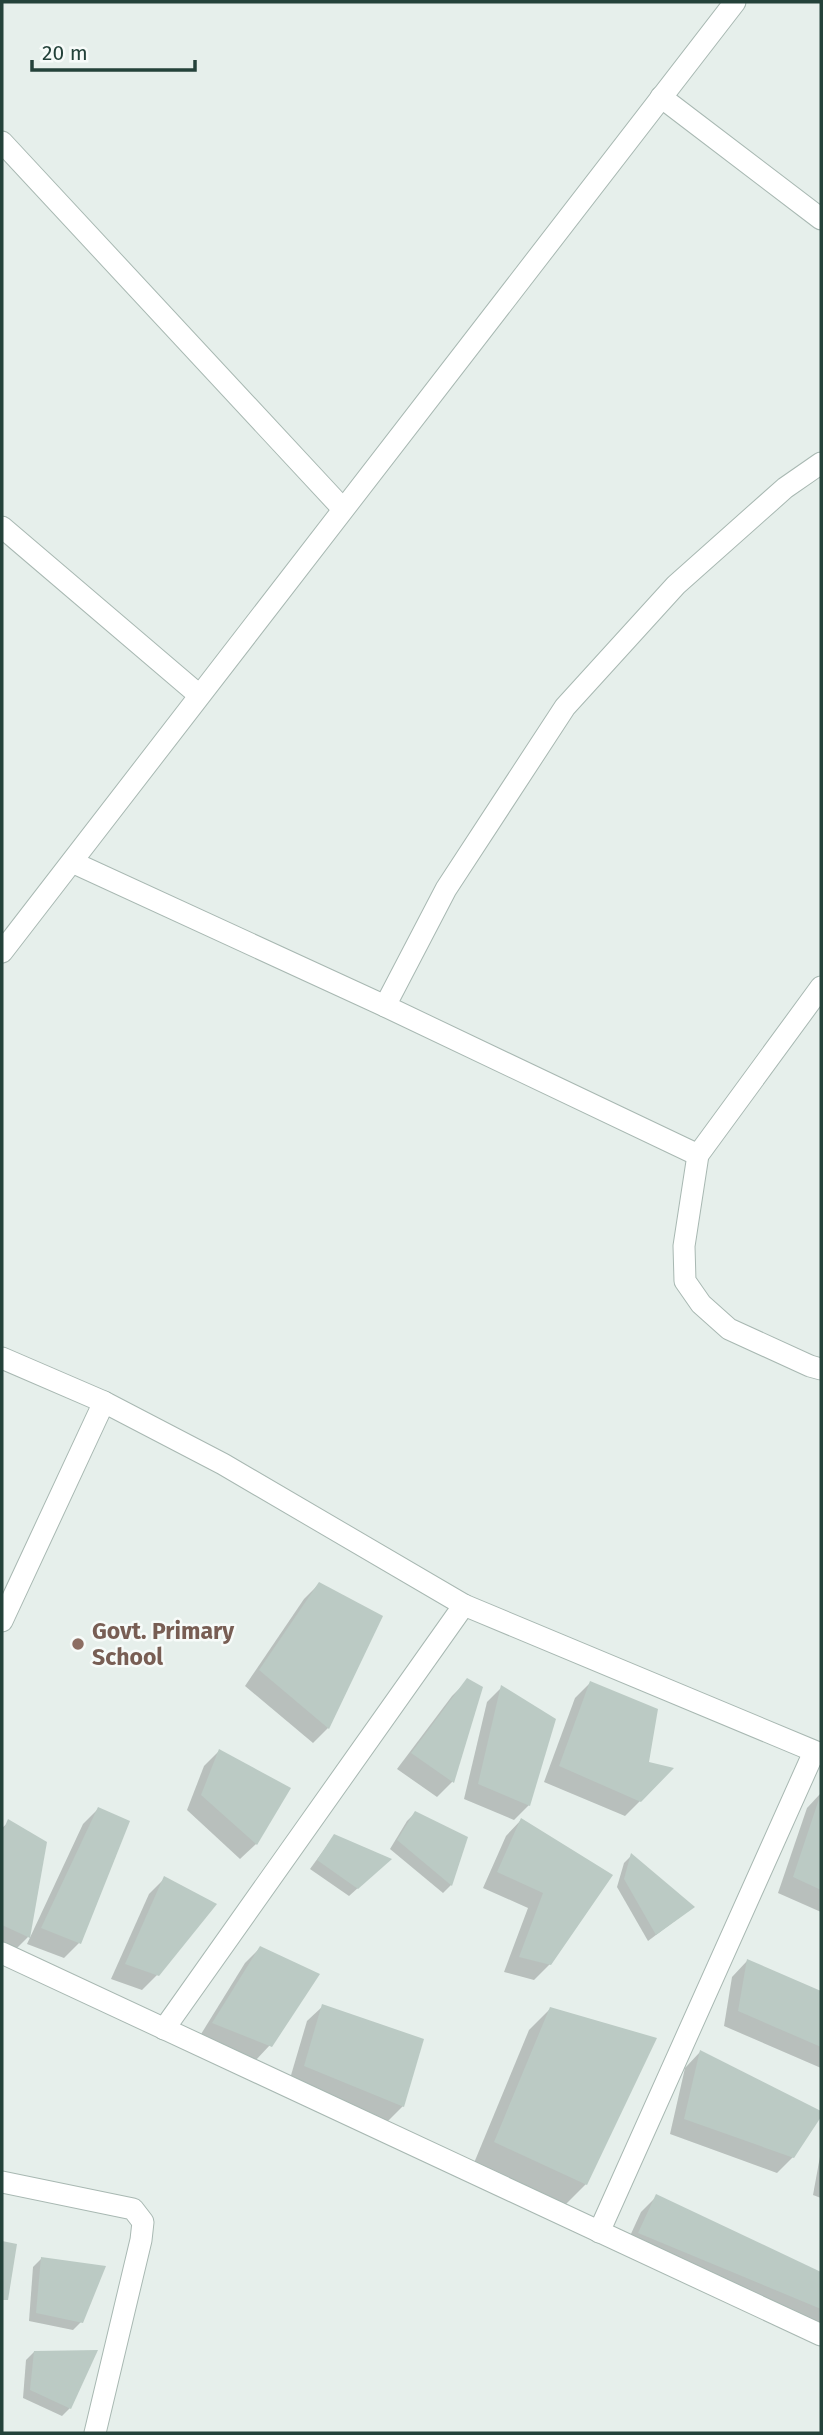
<svg xmlns="http://www.w3.org/2000/svg" width="823" height="2435" font-family="'Fira Sans',sans-serif">
  <rect width="100%" height="100%" fill="#e6efeb"/>
  <g fill="#0003">
    <path d="M 319,1584 L 381,1617 L 328,1728 L 313,1743 L 245,1686 L 304,1599 Z"/>
    <path d="M 467,1681 L 452,1782 L 437,1797 L 397,1769 L 452,1696 Z"/>
    <path d="M 590,1683 L 640,1801 L 625,1816 L 544,1782 L 575,1698 Z"/>
    <path d="M 502,1687 L 529,1805 L 514,1820 L 464,1799 L 487,1702 Z"/>
    <path d="M 219,1751 L 289,1789 L 256,1844 L 240,1859 L 187,1810 L 204,1766 Z"/>
    <path d="M 821,1793 L 821,1912 L 778,1893 L 807,1808 Z"/>
    <path d="M 98,1809 L 79,1943 L 64,1958 L 27,1944 L 83,1824 Z"/>
    <path d="M 415,1813 L 466,1838 L 451,1885 L 443,1893 L 390,1849 L 407,1821 Z"/>
    <path d="M 521,1820 L 611,1875 L 550,1964 L 534,1980 L 504,1972 L 528,1908 L 483,1888 L 506,1836 Z"/>
    <path d="M 9,1822 L 28,1937 L 13,1952 L 2,1947 L 2,1828 Z"/>
    <path d="M 334,1836 L 381,1867 L 349,1896 L 310,1869 Z"/>
    <path d="M 631,1856 L 693,1907 L 648,1941 L 617,1887 L 624,1863 Z"/>
    <path d="M 165,1878 L 158,1974 L 142,1990 L 111,1979 L 149,1894 Z"/>
    <path d="M 260,1948 L 270,2045 L 255,2061 L 198,2039 L 245,1963 Z"/>
    <path d="M 747,1961 L 821,1992 L 821,2068 L 724,2026 L 732,1977 Z"/>
    <path d="M 323,2006 L 403,2106 L 388,2121 L 289,2082 L 307,2021 Z"/>
    <path d="M 550,2009 L 586,2184 L 565,2205 L 474,2163 L 529,2030 Z"/>
    <path d="M 700,2052 L 821,2113 L 793,2157 L 777,2173 L 670,2134 L 685,2068 Z"/>
    <path d="M 821,2151 L 821,2198 L 813,2195 Z"/>
    <path d="M 657,2196 L 821,2274 L 821,2331 L 624,2249 L 641,2212 Z"/>
    <path d="M 41,2259 L 81,2322 L 73,2330 L 29,2321 L 33,2267 Z"/>
    <path d="M 34,2352 L 70,2408 L 62,2416 L 23,2398 L 26,2360 Z"/>
  </g>
  <g fill="#bbcac4">
    <path d="M 319,1582 L 383,1616 L 329,1729 L 259,1670 Z"/>
    <path d="M 467,1678 L 483,1687 L 454,1783 L 411,1753 Z"/>
    <path d="M 590,1681 L 658,1709 L 649,1762 L 674,1768 L 641,1802 L 559,1766 Z"/>
    <path d="M 501,1685 L 556,1719 L 530,1806 L 478,1784 Z"/>
    <path d="M 219,1749 L 291,1788 L 257,1845 L 201,1795 Z"/>
    <path d="M 821,1793 L 821,1890 L 793,1877 Z"/>
    <path d="M 98,1807 L 130,1821 L 81,1944 L 41,1928 Z"/>
    <path d="M 415,1811 L 468,1837 L 452,1886 L 397,1840 Z"/>
    <path d="M 521,1818 L 613,1875 L 551,1965 L 519,1957 L 543,1893 L 497,1872 Z"/>
    <path d="M 8,1819 L 47,1842 L 30,1938 L 2,1925 L 2,1833 Z"/>
    <path d="M 334,1834 L 392,1859 L 358,1889 L 317,1860 Z"/>
    <path d="M 631,1853 L 695,1907 L 656,1935 L 624,1879 Z"/>
    <path d="M 164,1876 L 217,1904 L 159,1976 L 125,1964 Z"/>
    <path d="M 260,1946 L 320,1974 L 272,2047 L 212,2023 Z"/>
    <path d="M 747,1959 L 821,1991 L 821,2047 L 738,2011 Z"/>
    <path d="M 322,2004 L 424,2039 L 404,2107 L 304,2066 Z"/>
    <path d="M 550,2007 L 657,2038 L 587,2185 L 494,2142 Z"/>
    <path d="M 700,2050 L 821,2111 L 821,2117 L 794,2158 L 684,2119 Z"/>
    <path d="M 656,2194 L 821,2272 L 821,2309 L 638,2233 Z"/>
    <path d="M 2,2241 L 17,2244 L 8,2300 L 2,2300 Z"/>
    <path d="M 41,2257 L 106,2266 L 83,2323 L 36,2313 Z"/>
    <path d="M 98,2350 L 71,2409 L 30,2390 L 34,2351 Z"/>
  </g>
  <g fill="none" stroke-linecap="round" stroke-linejoin="round">
    <defs>
      <g id="minor">
        <path d="M 661,97 L 821,219"/>
        <path d="M 2,142 L 343,509"/>
        <path d="M 2,527 L 199,695"/>
        <path d="M 72,862 L 385,1006"/>
        <path d="M 2,952 L 735,2"/>
        <path d="M 821,987 L 698,1155 L 684,1246 L 685,1281 L 701,1304 L 729,1329 L 810,1366 L 821,1369"/>
        <path d="M 698,1155 L 385,1006 L 446,889 L 565,707 L 676,585 L 785,488 L 821,463"/>
        <path d="M 2,1358 L 104,1402 L 2,1621"/>
        <path d="M 104,1402 L 223,1464 L 464,1605"/>
        <path d="M 2,1953 L 821,2335"/>
        <path d="M 164,2029 L 464,1605 L 821,1754"/>
        <path d="M 2,2182 L 133,2209 L 143,2222 L 141,2240 L 95,2433"/>
        <path d="M 599,2232 L 814,1752"/>
      </g>
    </defs>
    <use href="#minor" stroke="#a8b8b2" stroke-width="23"/>
    <use href="#minor" stroke="#fff" stroke-width="21"/>
  </g>
  <circle fill="#8d6e63" stroke="#f7fbf9" stroke-width="2.5" cx="78" cy="1644" r="7"/>
  <g text-anchor="middle" stroke-width="5" stroke-linejoin="round" paint-order="stroke">
    <g font-size="23" font-weight="bold" fill="#785e54" stroke="#f7fbf9" text-anchor="start">
      <text x="92" y="1639">Govt. Primary<tspan x="92" dy="26">School</tspan></text>
    </g>
  </g>
  <rect width="823" height="2435" fill="none" stroke="#24423a" stroke-width="7"/>
  <path d="M32 60v10h163v-10" fill="none" stroke="#24423a" stroke-width="3.5"/>
  <text x="42" y="60" font-size="21" fill="#24423a" stroke="#f7fbf9" stroke-width="5" paint-order="stroke">20 m</text>
</svg>
